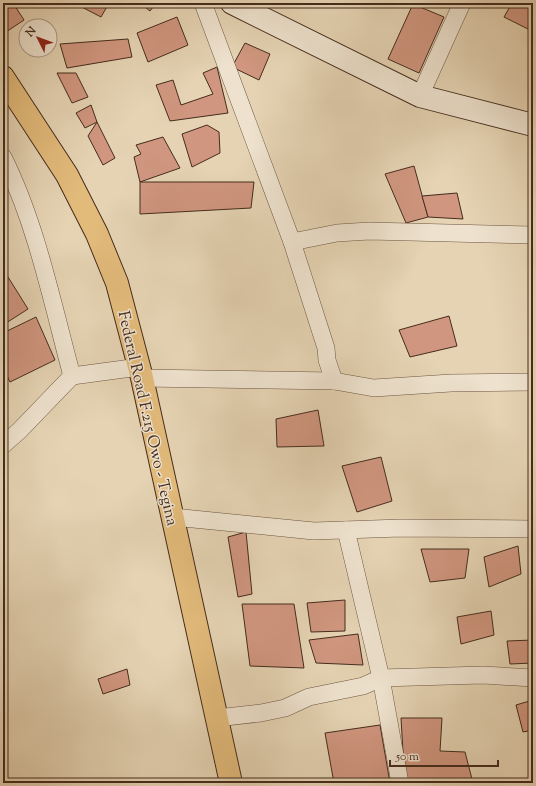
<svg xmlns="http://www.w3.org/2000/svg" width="536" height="786" font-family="'Sorts Mill Goudy',serif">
  <rect width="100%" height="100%" fill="#e5d3b3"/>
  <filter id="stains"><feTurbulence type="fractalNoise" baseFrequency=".005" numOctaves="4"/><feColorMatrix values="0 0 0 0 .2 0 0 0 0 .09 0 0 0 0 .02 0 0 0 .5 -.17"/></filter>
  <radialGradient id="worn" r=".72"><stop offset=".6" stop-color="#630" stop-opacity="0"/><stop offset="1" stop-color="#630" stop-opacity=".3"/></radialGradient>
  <g fill="#d0967f" stroke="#452c1d">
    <path d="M 8,3 L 13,3 L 24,20 L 6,32 L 3,28 L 3,6 Z"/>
    <path d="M 74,3 L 109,3 L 101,17 Z"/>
    <path d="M 140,3 L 156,3 L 150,11 Z"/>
    <path d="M 512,3 L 533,3 L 533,20 L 528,29 L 504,17 Z"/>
    <path d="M 413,4 L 444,17 L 419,73 L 388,59 Z"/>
    <path d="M 177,17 L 188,45 L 148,62 L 137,33 Z"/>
    <path d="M 128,39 L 132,57 L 67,68 L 60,44 Z"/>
    <path d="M 245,43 L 270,54 L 259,80 L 232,67 Z"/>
    <path d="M 217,67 L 228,113 L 170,121 L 156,85 L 173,80 L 181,105 L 213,94 L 203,73 Z"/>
    <path d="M 57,73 L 76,73 L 88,97 L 72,103 Z"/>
    <path d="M 91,105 L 97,122 L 85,128 L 76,113 Z"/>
    <path d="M 97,122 L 115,158 L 103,165 L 88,136 Z"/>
    <path d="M 207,125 L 219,132 L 220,153 L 192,167 L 182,134 Z"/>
    <path d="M 163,137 L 180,168 L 140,182 L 134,157 L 141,154 L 136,145 Z"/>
    <path d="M 414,166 L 428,217 L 406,223 L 385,174 Z"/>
    <path d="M 140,182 L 254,182 L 251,208 L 140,214 Z"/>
    <path d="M 457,193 L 463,219 L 428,217 L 422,196 Z"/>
    <path d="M 3,269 L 28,309 L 3,325 Z"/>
    <path d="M 449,316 L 457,346 L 410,357 L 399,330 Z"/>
    <path d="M 36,317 L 55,360 L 10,382 L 3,367 L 3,333 Z"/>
    <path d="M 318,410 L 324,446 L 277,447 L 276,419 Z"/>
    <path d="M 381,457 L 392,501 L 357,512 L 342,466 Z"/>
    <path d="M 246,532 L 252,594 L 238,597 L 228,537 Z"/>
    <path d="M 518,546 L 521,574 L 489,587 L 484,557 Z"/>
    <path d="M 421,549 L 469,549 L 465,578 L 430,582 Z"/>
    <path d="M 345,600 L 345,631 L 311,632 L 307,603 Z"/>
    <path d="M 242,604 L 294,604 L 304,668 L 250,666 Z"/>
    <path d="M 491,611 L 494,635 L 461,644 L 457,617 Z"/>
    <path d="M 358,634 L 363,665 L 316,663 L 309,640 Z"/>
    <path d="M 533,640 L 533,663 L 510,664 L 507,641 Z"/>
    <path d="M 127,669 L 130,685 L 103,694 L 98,679 Z"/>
    <path d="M 533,700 L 533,730 L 523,732 L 516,705 Z"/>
    <path d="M 401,718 L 442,718 L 440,751 L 465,752 L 473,783 L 408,783 L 403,752 Z"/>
    <path d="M 380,725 L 390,783 L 334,783 L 325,733 Z"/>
    <path d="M 533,771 L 533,783 L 532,783 L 529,772 Z"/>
  </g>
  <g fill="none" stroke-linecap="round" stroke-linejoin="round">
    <defs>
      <g id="street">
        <path d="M 203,3 L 292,242"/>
        <path d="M 420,96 L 462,3"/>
        <path d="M 3,157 C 36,222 53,306 72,376 L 139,367"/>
        <path d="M 142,378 L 334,381 L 374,388 L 451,383 L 533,382"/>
        <path d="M 334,381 L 327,360 L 326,348 L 292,242 L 337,233 L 369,231 L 533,235"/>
        <path d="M 3,445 L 19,431 L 72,376"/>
        <path d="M 173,517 L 314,531 L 401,528 L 533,529"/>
        <path d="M 346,530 L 381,678 L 400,783"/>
        <path d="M 217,718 L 261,713 L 285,708 L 309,697 L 363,686 L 381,678 L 483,675 L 533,678"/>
      </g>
      <path id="secondary" d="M 232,3 L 420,96 L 533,125"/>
      <path id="primary" d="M 3,77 L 67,175 L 97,234 L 117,283 L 142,378 L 231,783"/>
    </defs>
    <use href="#street" stroke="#6d5642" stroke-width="18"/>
    <use href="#secondary" stroke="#452c1d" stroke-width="24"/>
    <use href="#primary" stroke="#452c1d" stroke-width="24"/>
    <use href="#street" stroke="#eee2ce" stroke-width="17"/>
    <use href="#secondary" stroke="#eee2ce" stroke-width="22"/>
    <use href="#primary" stroke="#e2ba7a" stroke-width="22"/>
  </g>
  <g text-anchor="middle" stroke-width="3" stroke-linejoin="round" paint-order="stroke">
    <g font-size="16" fill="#452c1d" stroke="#eee2ce">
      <text transform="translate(149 418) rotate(77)" y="6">Federal Road F.215 Owo - Tegina</text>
    </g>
  </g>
  <rect width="536" height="786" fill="none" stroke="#e5d3b3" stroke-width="16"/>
  <rect x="4" y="4" width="528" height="778" fill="none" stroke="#452c1d" stroke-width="2"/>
  <rect x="8" y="8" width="520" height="770" fill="none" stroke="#452c1d"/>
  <g transform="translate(38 38) rotate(312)"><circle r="19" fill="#eee2ce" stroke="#aa9987"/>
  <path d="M0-3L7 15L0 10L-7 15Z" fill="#8f2418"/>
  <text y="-6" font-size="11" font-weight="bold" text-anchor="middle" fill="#452c1d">N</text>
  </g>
  <path d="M390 760v6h108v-6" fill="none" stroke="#452c1d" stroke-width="2"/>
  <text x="396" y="760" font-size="12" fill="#452c1d" stroke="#eee2ce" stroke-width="3" paint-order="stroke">50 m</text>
  <rect width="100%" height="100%" filter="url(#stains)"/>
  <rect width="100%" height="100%" fill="url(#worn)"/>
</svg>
